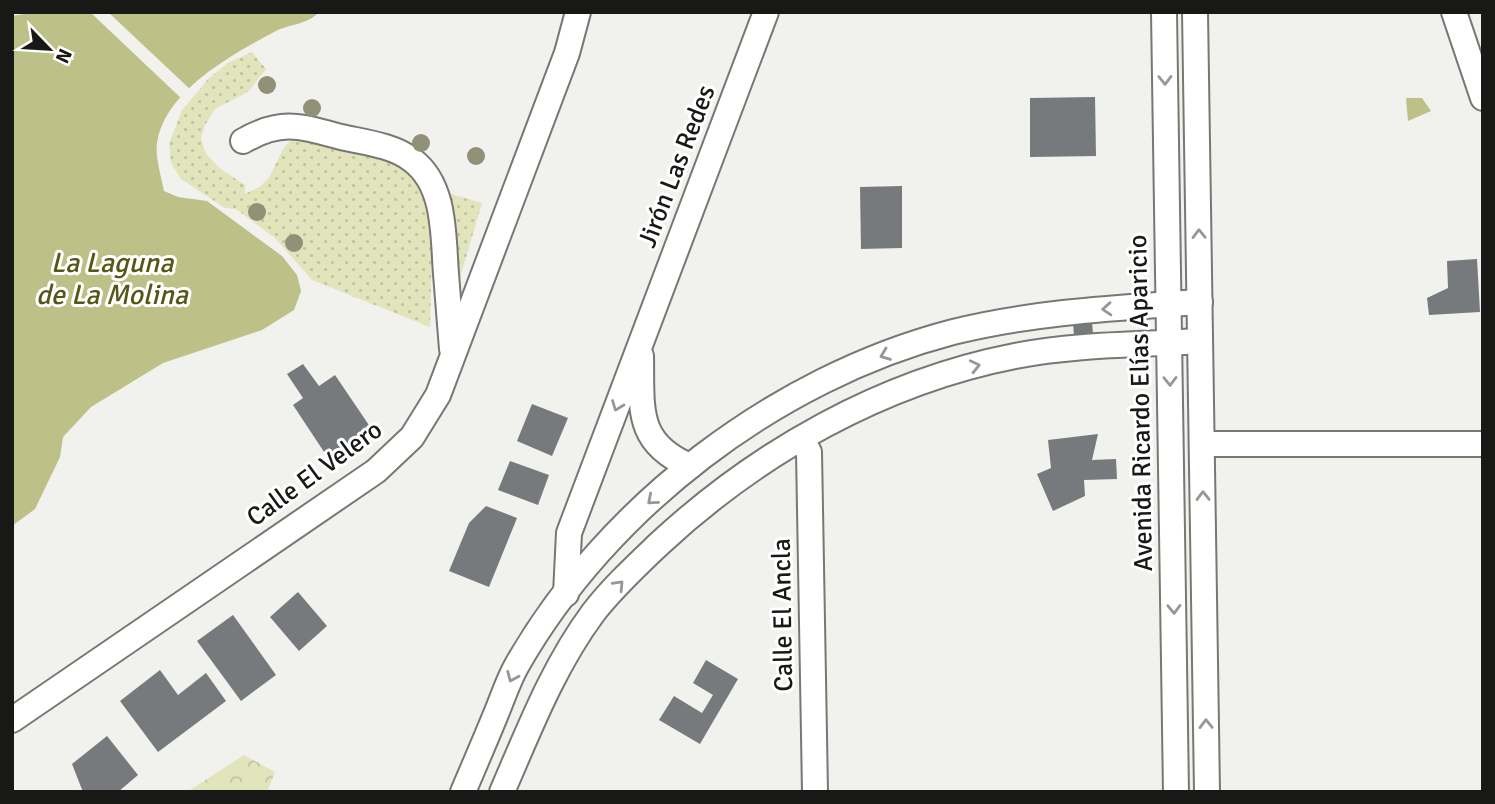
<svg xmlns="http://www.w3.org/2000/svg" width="1495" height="804" font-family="Signika,sans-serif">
  <defs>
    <pattern id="grass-dots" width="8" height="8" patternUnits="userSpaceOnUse" patternTransform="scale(1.75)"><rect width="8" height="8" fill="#e2e4bb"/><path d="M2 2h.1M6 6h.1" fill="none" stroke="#c1c3a0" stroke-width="1.8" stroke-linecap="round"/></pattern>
    <pattern id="forest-crowns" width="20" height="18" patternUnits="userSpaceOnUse" patternTransform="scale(1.75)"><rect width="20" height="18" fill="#e2e4bb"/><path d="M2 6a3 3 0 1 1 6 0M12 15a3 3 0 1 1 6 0" fill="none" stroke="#c1c3a0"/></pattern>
  </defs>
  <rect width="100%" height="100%" fill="#f1f1ed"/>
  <g fill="url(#grass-dots)">
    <path d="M 252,52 L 266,69 L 248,92 L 215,109 L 205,125 L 201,138 L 205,152 L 219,168 L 245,185 L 245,194 L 259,187 L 269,178 L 283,149 L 292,139 L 306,134 L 388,155 L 423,185 L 433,212 L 430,327 L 312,280 L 275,238 L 236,209 L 225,208 L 181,179 L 171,163 L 169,144 L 182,110 L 209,78 L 228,63 Z"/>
    <path d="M 448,193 L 482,203 L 456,291 L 455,213 Z"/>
  </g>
  <path fill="url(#forest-crowns)" d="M 244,755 L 275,772 L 267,792 L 187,792 Z"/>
  <g fill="#bdc087">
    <path d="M 36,12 L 319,12 C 307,25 292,23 276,31 C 234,53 164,91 157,143 C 155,157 161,176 164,191 L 178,197 L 207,201 L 282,256 L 297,275 L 301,291 L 294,310 L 262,330 L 163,363 L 91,407 L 63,437 L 60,457 L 35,509 L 12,526 L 12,16 Z"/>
    <path d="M 1406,98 L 1422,98 L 1431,111 L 1408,121 Z"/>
  </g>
  <path fill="#f1f1ed" d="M 90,12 L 108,12 L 192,91 L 183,100 Z"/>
  <g fill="#767a7c">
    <path d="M 1095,97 L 1096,156 L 1030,157 L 1030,98 Z"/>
    <path d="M 902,186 L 902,248 L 861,249 L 860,187 Z"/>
    <path d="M 1477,259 L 1480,312 L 1429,315 L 1427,298 L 1448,288 L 1447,261 Z"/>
    <path d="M 1092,322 L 1093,334 L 1074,335 L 1073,323 Z"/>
    <path d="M 303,364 L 319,386 L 335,375 L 377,437 L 334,467 L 293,405 L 303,398 L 287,374 Z"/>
    <path d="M 532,404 L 568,418 L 552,456 L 517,441 Z"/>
    <path d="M 1098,434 L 1092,460 L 1116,459 L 1117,479 L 1084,480 L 1085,496 L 1053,511 L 1037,474 L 1051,468 L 1048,440 Z"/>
    <path d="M 510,461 L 549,475 L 538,505 L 498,490 Z"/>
    <path d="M 486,506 L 517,518 L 489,587 L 449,571 L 469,523 Z"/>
    <path d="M 298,592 L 327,626 L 299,651 L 270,617 Z"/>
    <path d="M 233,615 L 276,675 L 241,701 L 197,641 Z"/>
    <path d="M 706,660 L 738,679 L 700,744 L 659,720 L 674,696 L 702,713 L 713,695 L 693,683 Z"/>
    <path d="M 160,670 L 178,695 L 206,673 L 226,701 L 158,752 L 120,701 Z"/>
    <path d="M 107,736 L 138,775 L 118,792 L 83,792 L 72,764 Z"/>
  </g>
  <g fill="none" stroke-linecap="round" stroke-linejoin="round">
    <defs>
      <g id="minor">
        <path d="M 1164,12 L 1176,792"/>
        <path d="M 1195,12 L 1207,792"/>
        <path d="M 1454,12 L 1483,98"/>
        <path d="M 243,141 C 281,119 300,126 341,137 C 363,142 393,145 412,160 C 446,185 443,236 446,274 C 448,299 450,324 452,349"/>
        <path d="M 641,356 C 642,408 635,443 690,466"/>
        <path d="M 801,439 L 809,452 L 815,792"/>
        <path d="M 1202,444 L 1483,444"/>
        <path d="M 566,594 L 569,533 L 766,12"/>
        <path d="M 12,720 L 376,471 L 412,437 L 438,395 L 567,53 L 578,12"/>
        <path d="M 463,792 C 475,764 487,736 498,709 C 504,694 509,679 517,665 C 607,507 776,378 953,332 C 1033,312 1117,308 1200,302"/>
        <path d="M 502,792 C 529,730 553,667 593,613 C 612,588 637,565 659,544 C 758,452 882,382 1015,356 C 1076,344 1138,345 1200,341"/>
      </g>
    </defs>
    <use href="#minor" stroke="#777773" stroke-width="28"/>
    <use href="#minor" stroke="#fff" stroke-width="24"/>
  </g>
  <g fill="#909177">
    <circle cx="267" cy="85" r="9"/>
    <circle cx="312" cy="108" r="9"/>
    <circle cx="421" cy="143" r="9"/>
    <circle cx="476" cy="156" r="9"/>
    <circle cx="257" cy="212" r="9"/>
    <circle cx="294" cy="243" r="9"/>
  </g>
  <defs><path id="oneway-chevron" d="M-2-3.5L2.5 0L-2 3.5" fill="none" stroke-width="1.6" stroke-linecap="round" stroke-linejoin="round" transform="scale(1.75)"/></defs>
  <g stroke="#979797">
    <use href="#oneway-chevron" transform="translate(1165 80) rotate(89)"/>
    <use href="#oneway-chevron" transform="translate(1199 234) rotate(-91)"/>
    <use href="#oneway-chevron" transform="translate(1107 309) rotate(176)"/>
    <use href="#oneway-chevron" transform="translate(885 355) rotate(159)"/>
    <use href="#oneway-chevron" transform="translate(975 366) rotate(-13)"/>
    <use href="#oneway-chevron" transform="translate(1170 381) rotate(89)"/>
    <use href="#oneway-chevron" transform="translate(617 406) rotate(111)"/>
    <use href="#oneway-chevron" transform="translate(1203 496) rotate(-91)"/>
    <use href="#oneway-chevron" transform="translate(652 500) rotate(139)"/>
    <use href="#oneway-chevron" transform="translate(619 585) rotate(-47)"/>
    <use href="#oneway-chevron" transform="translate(1174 609) rotate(89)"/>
    <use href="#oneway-chevron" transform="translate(512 677) rotate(113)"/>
    <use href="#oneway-chevron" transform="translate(1206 724) rotate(-91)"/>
  </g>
  <g text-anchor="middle" stroke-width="6" stroke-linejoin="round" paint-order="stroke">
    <g font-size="26" fill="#181817" stroke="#fff">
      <text transform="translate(676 166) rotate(-69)" y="9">Jirón Las Redes</text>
      <text transform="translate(1140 403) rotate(-91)" y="9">Avenida Ricardo Elías Aparicio</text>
      <text transform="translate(314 473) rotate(-36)" y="9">Calle El Velero</text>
      <text transform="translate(782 615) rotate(-91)" y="9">Calle El Ancla</text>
    </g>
    <g font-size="28" font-style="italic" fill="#565716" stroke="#fff">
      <text x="112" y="272">La Laguna<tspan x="112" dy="32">de La Molina</tspan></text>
    </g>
  </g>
  <rect width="1495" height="804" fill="none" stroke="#181817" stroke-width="28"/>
  <g transform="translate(49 49) rotate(115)" stroke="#ffffff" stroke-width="5" paint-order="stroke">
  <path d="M0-5L12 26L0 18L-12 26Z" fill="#181817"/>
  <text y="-10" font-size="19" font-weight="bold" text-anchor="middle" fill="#181817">N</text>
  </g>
</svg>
